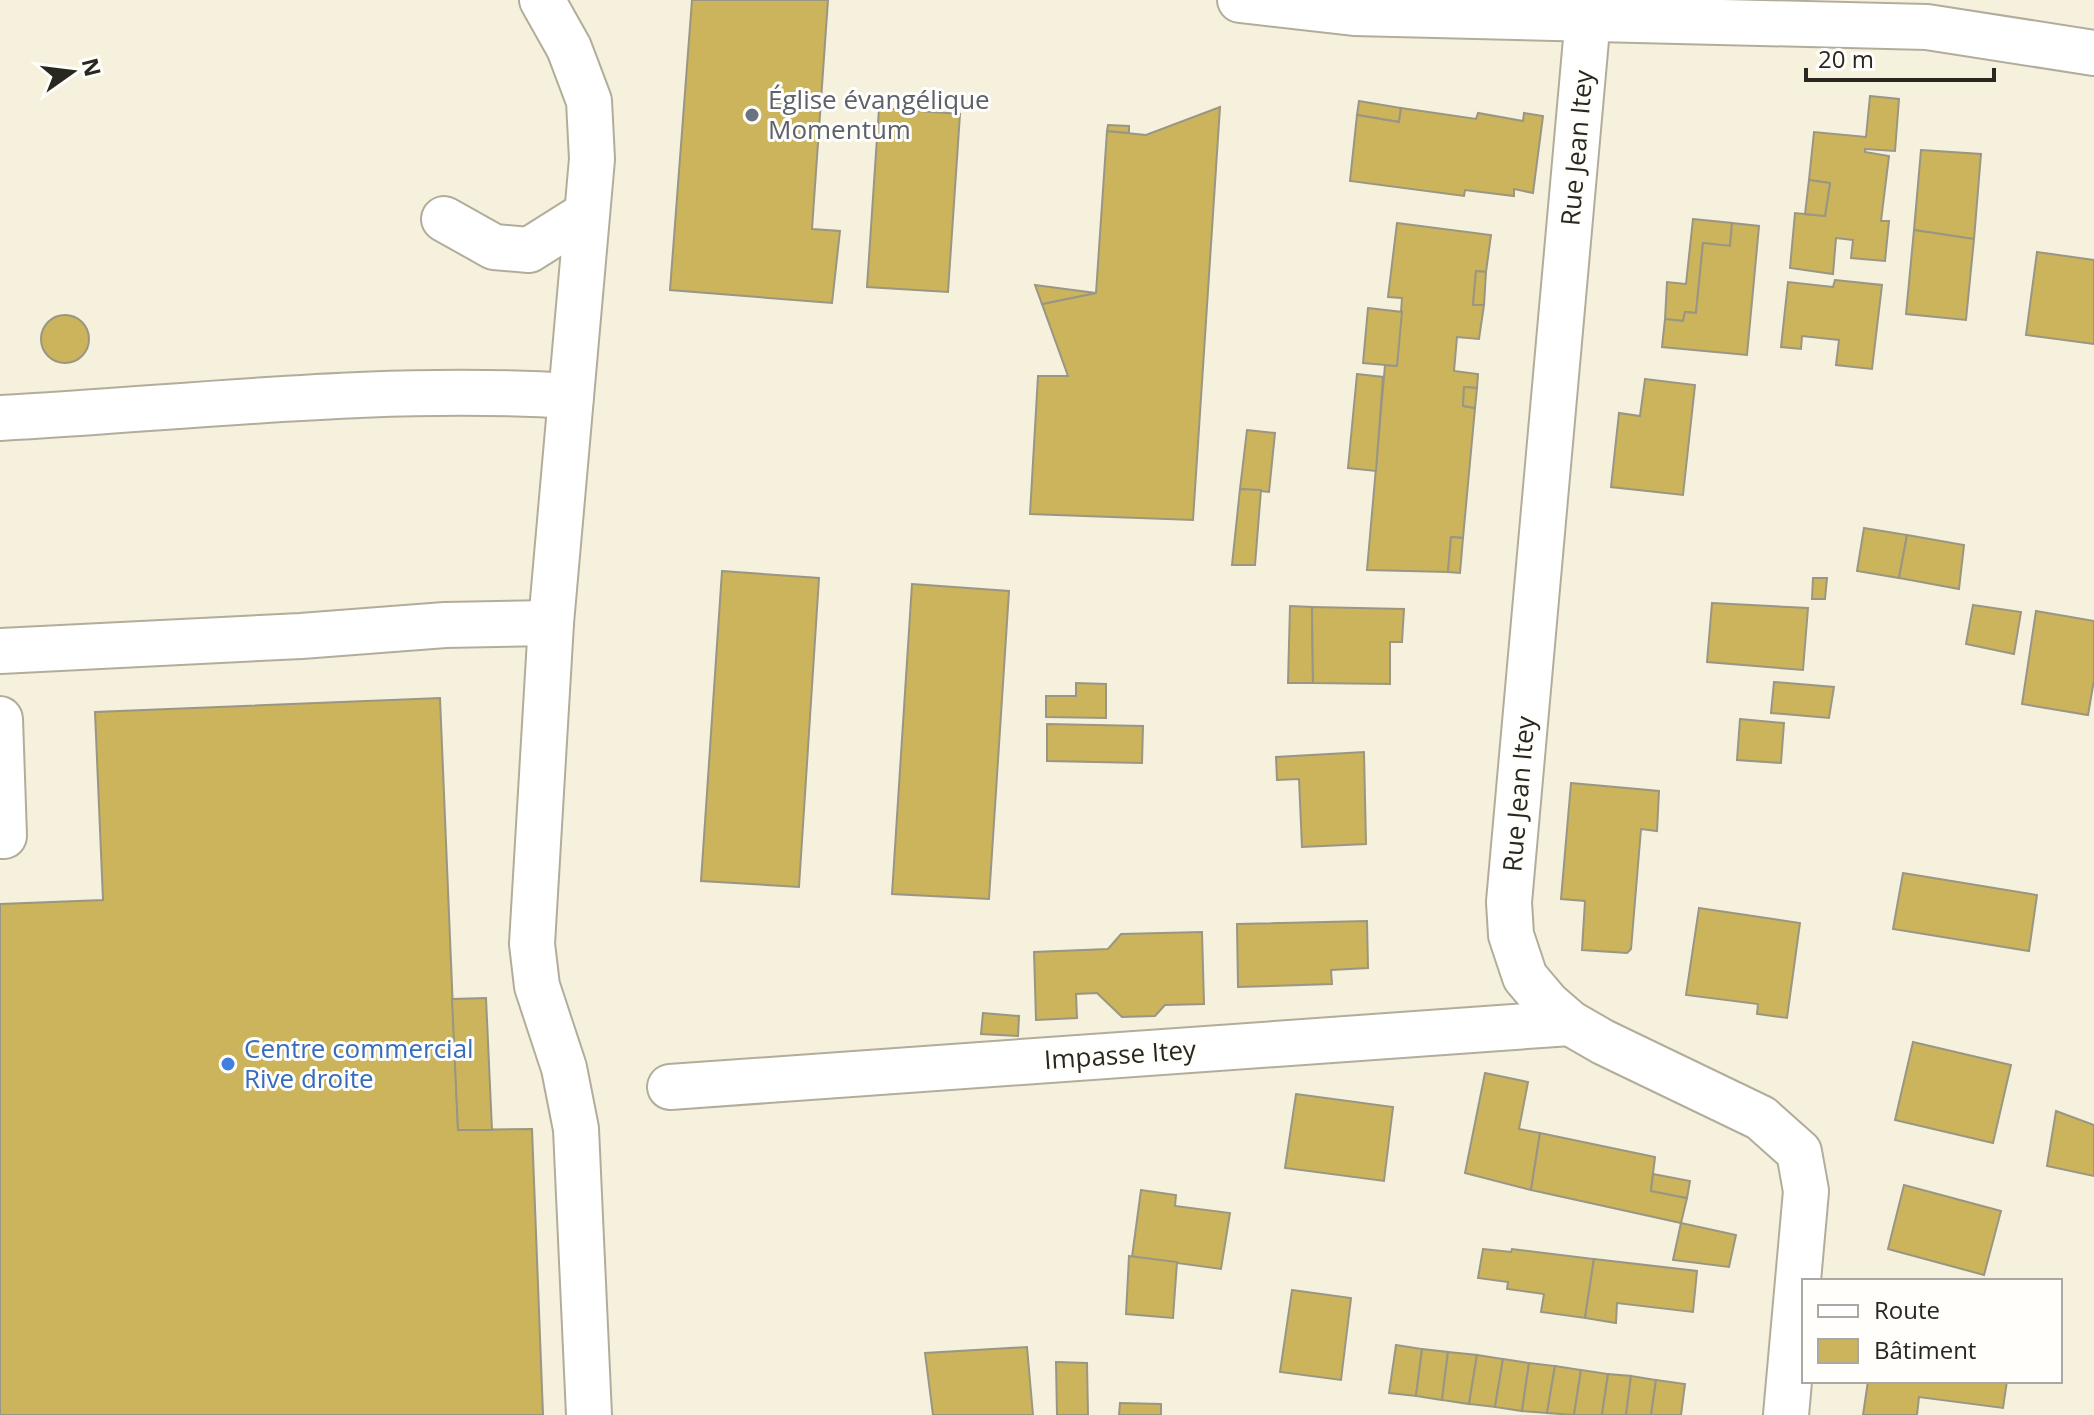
<svg xmlns="http://www.w3.org/2000/svg" width="2094" height="1415" font-family="'Open Sans',sans-serif">
  <rect width="100%" height="100%" fill="#f6f1dd"/>
  <g fill="#cbb45b" stroke="#9a9683" stroke-width="2">
    <path d="M 692,0 L 828,0 L 812,229 L 840,231 L 832,303 L 670,290 Z"/>
    <path d="M 1870,96 L 1899,99 L 1895,151 L 1865,149 L 1865,152 L 1889,156 L 1881,221 L 1889,221 L 1885,261 L 1851,258 L 1853,240 L 1836,238 L 1833,274 L 1790,268 L 1795,213 L 1825,216 L 1830,183 L 1809,180 L 1814,132 L 1866,137 Z"/>
    <path d="M 1359,101 L 1401,108 L 1399,122 L 1357,115 Z"/>
    <path d="M 1220,107 L 1193,520 L 1030,514 L 1038,376 L 1068,376 L 1042,304 L 1096,293 L 1107,131 L 1146,135 Z"/>
    <path d="M 879,108 L 960,114 L 948,292 L 867,287 Z"/>
    <path d="M 1401,108 L 1476,119 L 1478,113 L 1523,121 L 1524,113 L 1543,116 L 1533,193 L 1514,189 L 1514,196 L 1465,190 L 1464,196 L 1350,181 L 1357,115 L 1399,122 Z"/>
    <path d="M 1108,125 L 1129,126 L 1129,133 L 1107,131 Z"/>
    <path d="M 1921,150 L 1981,154 L 1974,239 L 1914,230 Z"/>
    <path d="M 1809,180 L 1830,183 L 1825,216 L 1805,214 Z"/>
    <path d="M 1693,219 L 1732,223 L 1730,246 L 1703,243 L 1696,313 L 1685,312 L 1683,321 L 1665,319 L 1667,282 L 1686,284 Z"/>
    <path d="M 1397,223 L 1491,235 L 1486,272 L 1476,271 L 1473,305 L 1484,305 L 1479,339 L 1457,337 L 1454,371 L 1478,374 L 1477,388 L 1464,387 L 1463,406 L 1475,408 L 1463,538 L 1451,537 L 1448,572 L 1367,570 L 1385,365 L 1397,366 L 1402,298 L 1388,297 Z"/>
    <path d="M 1732,223 L 1759,226 L 1747,355 L 1662,347 L 1665,319 L 1683,321 L 1685,312 L 1696,313 L 1703,243 L 1730,246 Z"/>
    <path d="M 1914,230 L 1974,239 L 1966,320 L 1906,314 Z"/>
    <path d="M 2037,252 L 2094,260 L 2094,344 L 2026,335 Z"/>
    <path d="M 1476,271 L 1486,272 L 1484,305 L 1473,305 Z"/>
    <path d="M 1835,280 L 1882,285 L 1872,369 L 1836,365 L 1839,340 L 1802,336 L 1801,349 L 1781,347 L 1788,282 L 1833,287 Z"/>
    <path d="M 1035,285 L 1096,293 L 1042,304 Z"/>
    <path d="M 1368,308 L 1402,312 L 1397,366 L 1363,363 Z"/>
    <circle cx="65" cy="339" r="24"/>
    <path d="M 1357,374 L 1383,377 L 1376,471 L 1348,468 Z"/>
    <path d="M 1645,379 L 1695,385 L 1683,495 L 1611,487 L 1619,413 L 1640,416 Z"/>
    <path d="M 1464,387 L 1477,388 L 1475,408 L 1463,406 Z"/>
    <path d="M 1247,430 L 1275,433 L 1269,492 L 1240,489 Z"/>
    <path d="M 1240,489 L 1261,490 L 1255,565 L 1232,565 Z"/>
    <path d="M 1864,528 L 1907,535 L 1899,578 L 1857,571 Z"/>
    <path d="M 1907,535 L 1964,545 L 1959,589 L 1899,578 Z"/>
    <path d="M 1451,537 L 1463,538 L 1460,573 L 1448,572 Z"/>
    <path d="M 722,571 L 819,578 L 799,887 L 701,881 Z"/>
    <path d="M 1813,578 L 1827,578 L 1825,599 L 1812,599 Z"/>
    <path d="M 912,584 L 1009,591 L 989,899 L 892,894 Z"/>
    <path d="M 1712,603 L 1808,608 L 1803,670 L 1707,662 Z"/>
    <path d="M 1973,605 L 2021,612 L 2014,654 L 1966,644 Z"/>
    <path d="M 1290,606 L 1312,607 L 1313,683 L 1288,683 Z"/>
    <path d="M 1312,607 L 1404,609 L 1402,642 L 1390,642 L 1390,684 L 1313,683 Z"/>
    <path d="M 2036,611 L 2094,621 L 2094,680 L 2088,715 L 2022,704 Z"/>
    <path d="M 1774,682 L 1834,687 L 1829,718 L 1771,713 Z"/>
    <path d="M 1076,683 L 1106,684 L 1106,718 L 1046,717 L 1046,696 L 1076,696 Z"/>
    <path d="M 440,698 L 458,1130 L 532,1129 L 543,1415 L 0,1415 L 0,904 L 103,900 L 95,712 Z"/>
    <path d="M 1740,719 L 1784,723 L 1781,763 L 1737,760 Z"/>
    <path d="M 1047,724 L 1143,726 L 1142,763 L 1047,761 Z"/>
    <path d="M 1364,752 L 1366,844 L 1302,847 L 1299,779 L 1277,780 L 1276,757 Z"/>
    <path d="M 1571,783 L 1659,791 L 1657,831 L 1641,829 L 1631,949 L 1627,953 L 1582,950 L 1585,901 L 1561,899 Z"/>
    <path d="M 1903,873 L 2037,895 L 2029,951 L 1893,929 Z"/>
    <path d="M 1699,908 L 1800,923 L 1787,1018 L 1757,1014 L 1758,1004 L 1686,995 Z"/>
    <path d="M 1367,921 L 1368,968 L 1331,970 L 1332,984 L 1238,987 L 1237,924 Z"/>
    <path d="M 1202,932 L 1204,1004 L 1165,1005 L 1155,1016 L 1122,1017 L 1097,993 L 1076,994 L 1077,1018 L 1036,1020 L 1034,952 L 1108,949 L 1121,934 Z"/>
    <path d="M 486,998 L 492,1130 L 458,1130 L 452,999 Z"/>
    <path d="M 983,1013 L 1019,1016 L 1018,1036 L 981,1034 Z"/>
    <path d="M 1913,1042 L 2011,1065 L 1993,1143 L 1895,1120 Z"/>
    <path d="M 1485,1073 L 1528,1082 L 1519,1129 L 1540,1133 L 1531,1190 L 1465,1173 Z"/>
    <path d="M 1296,1094 L 1393,1107 L 1384,1181 L 1285,1168 Z"/>
    <path d="M 2056,1111 L 2094,1125 L 2094,1176 L 2047,1166 Z"/>
    <path d="M 1540,1133 L 1655,1157 L 1651,1191 L 1687,1198 L 1681,1223 L 1531,1190 Z"/>
    <path d="M 1653,1174 L 1690,1181 L 1687,1198 L 1651,1191 Z"/>
    <path d="M 1904,1185 L 2001,1211 L 1984,1275 L 1888,1249 Z"/>
    <path d="M 1141,1190 L 1176,1195 L 1175,1206 L 1230,1213 L 1221,1269 L 1132,1257 Z"/>
    <path d="M 1681,1223 L 1736,1235 L 1729,1267 L 1673,1260 Z"/>
    <path d="M 1483,1249 L 1511,1252 L 1512,1249 L 1594,1259 L 1585,1318 L 1541,1312 L 1544,1294 L 1507,1289 L 1508,1282 L 1478,1278 Z"/>
    <path d="M 1129,1256 L 1177,1262 L 1173,1318 L 1126,1314 Z"/>
    <path d="M 1594,1259 L 1697,1271 L 1693,1312 L 1617,1303 L 1616,1323 L 1585,1318 Z"/>
    <path d="M 1292,1290 L 1351,1298 L 1341,1380 L 1280,1372 Z"/>
    <path d="M 1396,1345 L 1422,1349 L 1416,1396 L 1389,1393 Z"/>
    <path d="M 1027,1347 L 1033,1415 L 933,1415 L 925,1353 Z"/>
    <path d="M 1422,1349 L 1448,1352 L 1442,1400 L 1416,1396 Z"/>
    <path d="M 1448,1352 L 1477,1355 L 1469,1404 L 1442,1400 Z"/>
    <path d="M 1477,1355 L 1503,1359 L 1495,1407 L 1469,1404 Z"/>
    <path d="M 1503,1359 L 1529,1363 L 1522,1411 L 1495,1407 Z"/>
    <path d="M 1056,1362 L 1087,1363 L 1088,1415 L 1057,1415 Z"/>
    <path d="M 1529,1363 L 1555,1366 L 1547,1413 L 1522,1411 Z"/>
    <path d="M 1555,1366 L 1581,1370 L 1574,1415 L 1547,1413 Z"/>
    <path d="M 1581,1370 L 1608,1374 L 1602,1415 L 1574,1415 Z"/>
    <path d="M 1608,1374 L 1631,1376 L 1626,1415 L 1602,1415 Z"/>
    <path d="M 1631,1376 L 1656,1380 L 1651,1415 L 1626,1415 Z"/>
    <path d="M 1656,1380 L 1685,1384 L 1681,1415 L 1651,1415 Z"/>
    <path d="M 1868,1381 L 2007,1381 L 2003,1408 L 1919,1397 L 1917,1415 L 1863,1415 Z"/>
    <path d="M 1120,1403 L 1161,1404 L 1161,1415 L 1119,1415 Z"/>
  </g>
  <g fill="none" stroke-linecap="round" stroke-linejoin="round">
    <defs>
      <g id="minor">
        <path d="M 542,0 L 569,48 L 589,101 L 592,159 L 551,623 L 532,944 L 537,986 L 564,1068 L 576,1129 L 589,1415"/>
        <path d="M 1240,0 L 1354,13 L 1927,27 L 2094,53"/>
        <path d="M 1588,17 L 1509,902 L 1511,935 L 1525,977 L 1547,1003 L 1570,1023 L 1603,1042 L 1761,1118 L 1799,1152 L 1806,1191 L 1786,1415"/>
        <path d="M 444,219 L 494,247 L 529,250 L 586,214"/>
        <path d="M 0,418 C 190,408 380,384 571,396"/>
        <path d="M 0,651 L 301,636 L 445,625 L 551,623"/>
        <path d="M 0,719 L 4,836 L 0,836"/>
        <path d="M 670,1087 L 1570,1023"/>
      </g>
    </defs>
    <use href="#minor" stroke="#b2ad9b" stroke-width="48"/>
    <use href="#minor" stroke="#fff" stroke-width="44"/>
  </g>
  <circle fill="#6b7280" stroke="#fffefa" stroke-width="3" cx="752" cy="115" r="8"/>
  <circle fill="#3f7fe0" stroke="#fffefa" stroke-width="3" cx="228" cy="1064" r="8"/>
  <g text-anchor="middle" stroke-width="6" stroke-linejoin="round" paint-order="stroke">
    <g font-size="26" fill="#5b616d" stroke="#fffefa" text-anchor="start">
      <text x="768" y="109">Église évangélique<tspan x="768" dy="30">Momentum</tspan></text>
    </g>
    <g font-size="26" fill="#292820" stroke="#fffefa">
      <text transform="translate(1577 148) rotate(-85)" y="9">Rue Jean Itey</text>
      <text transform="translate(1519 794) rotate(-85)" y="9">Rue Jean Itey</text>
      <text transform="translate(1120 1055) rotate(-4)" y="9">Impasse Itey</text>
    </g>
    <g font-size="26" fill="#366cbe" stroke="#fffefa" text-anchor="start">
      <text x="244" y="1058">Centre commercial<tspan x="244" dy="30">Rive droite</tspan></text>
    </g>
  </g>
  <rect x="1802" y="1279" width="260" height="104" fill="#fffefa" stroke="#a9a8a3" stroke-width="2"/>
  <rect x="1818" y="1305" width="40" height="12" fill="#ffffff" stroke="#a9a8a3" stroke-width="2"/>
  <text x="1874" y="1319" font-size="24" fill="#292820">Route</text>
  <rect x="1818" y="1339" width="40" height="24" fill="#cbb45b" stroke="#a9a8a3" stroke-width="2"/>
  <text x="1874" y="1359" font-size="24" fill="#292820">Bâtiment</text>
  <g transform="translate(72 72) rotate(76)" stroke="#fffefa" stroke-width="6" paint-order="stroke">
  <path d="M0-6L14 30L0 20L-14 30Z" fill="#292820"/>
  <text y="-12" font-size="22" font-weight="bold" text-anchor="middle" fill="#292820">N</text>
  </g>
  <path d="M1806 68v12h188v-12" fill="none" stroke="#292820" stroke-width="4"/>
  <text x="1818" y="68" font-size="24" fill="#292820" stroke="#fffefa" stroke-width="6" paint-order="stroke">20 m</text>
</svg>
